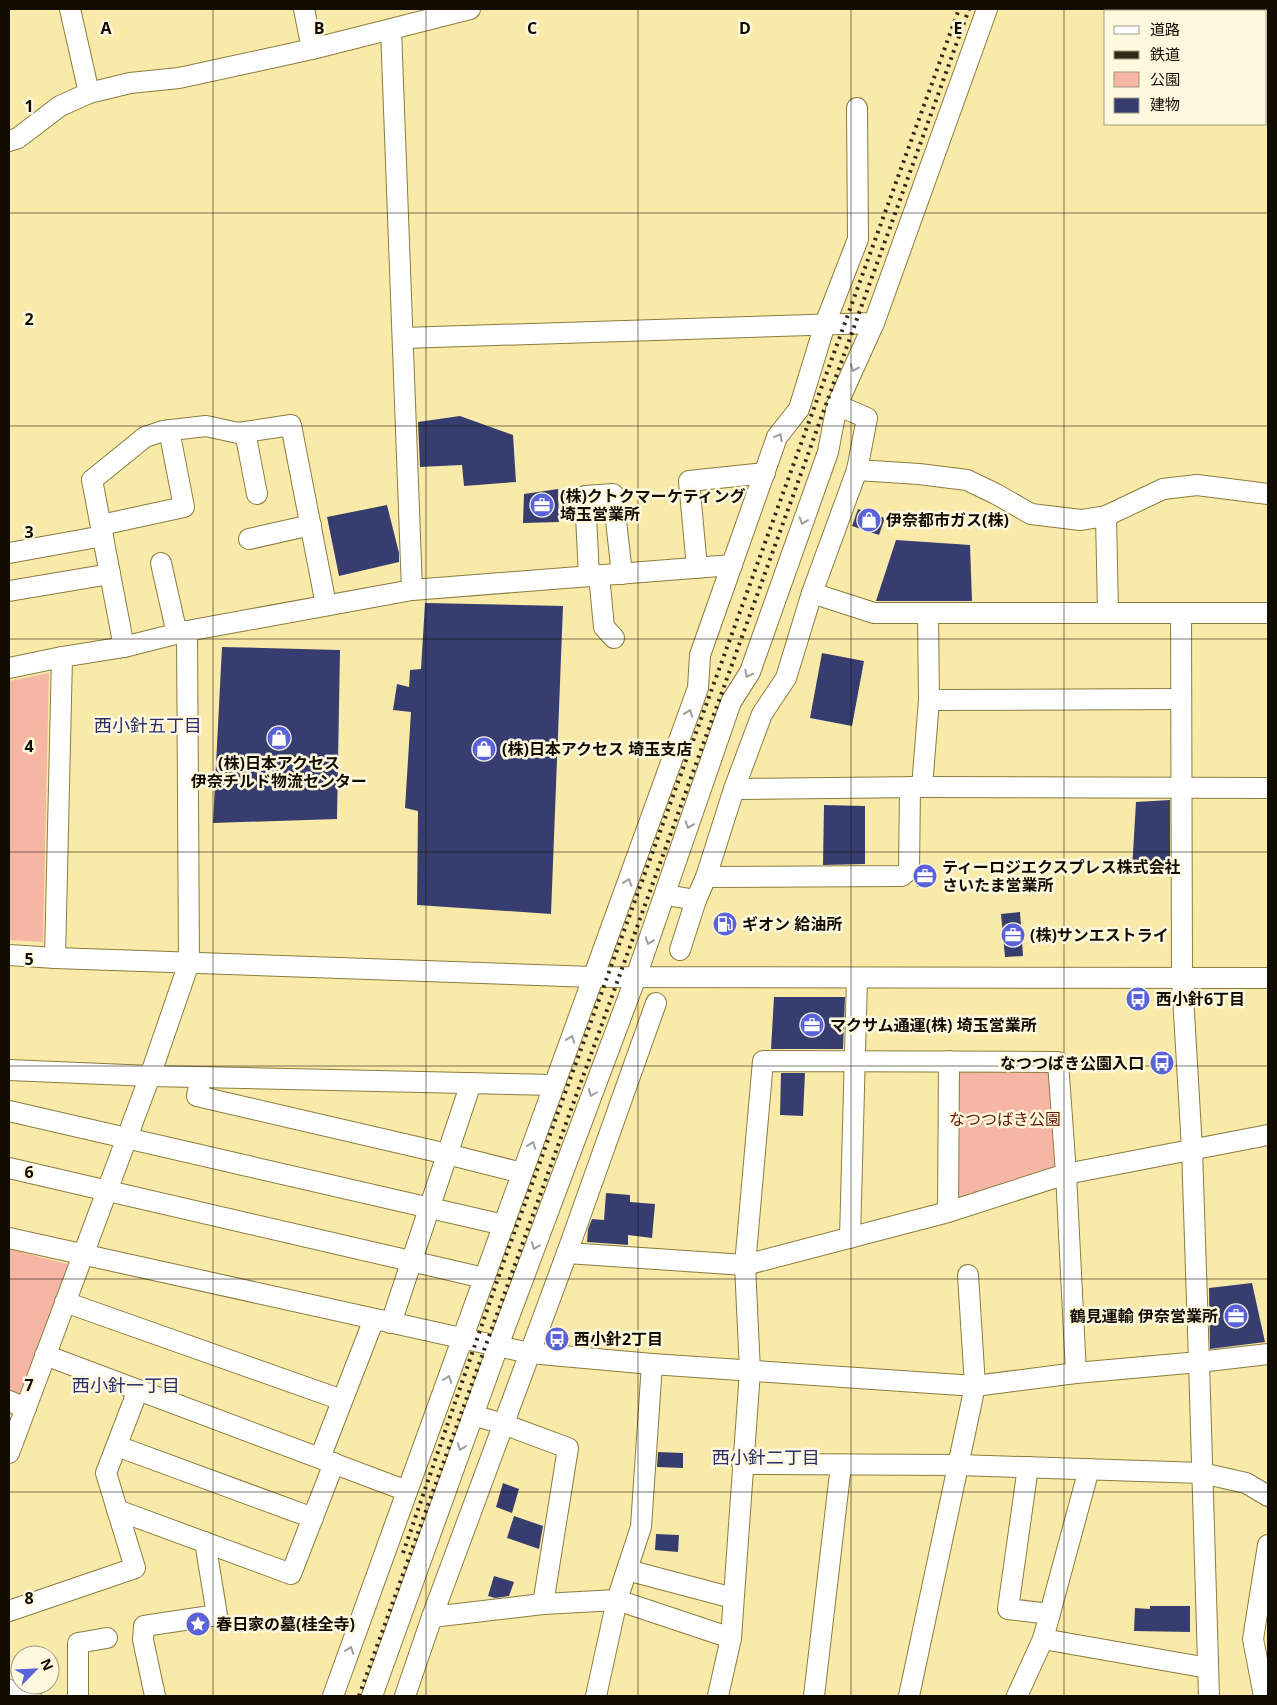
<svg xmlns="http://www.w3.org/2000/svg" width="1277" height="1705" font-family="'Open Sans','Noto Sans JP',sans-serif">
  <rect width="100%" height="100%" fill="#faeaaa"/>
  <g fill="#f6b6a4">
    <path d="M 49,673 L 43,942 L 9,940 L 9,681 Z"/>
    <path d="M 961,1067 L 1049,1067 L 1055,1073 L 1055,1170 L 958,1200 L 953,1197 L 954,1073 Z"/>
    <path d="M 9,1249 L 67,1264 L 70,1270 L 21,1397 L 9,1396 Z"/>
  </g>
  <g fill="#373e6f">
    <path d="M 460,416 L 513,435 L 516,482 L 464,486 L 462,465 L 420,467 L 418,422 Z"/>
    <path d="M 558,489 L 559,522 L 523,523 L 524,494 Z"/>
    <path d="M 387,505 L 399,553 L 399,562 L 339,576 L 327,517 Z"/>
    <path d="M 858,509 L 885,518 L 879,535 L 852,526 Z"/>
    <path d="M 896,540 L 970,545 L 972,601 L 876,601 Z"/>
    <path d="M 425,603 L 563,606 L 551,914 L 417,905 L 418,811 L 405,808 L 411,712 L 393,710 L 397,684 L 409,687 L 410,670 L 421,669 Z"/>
    <path d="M 222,647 L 340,650 L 337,819 L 213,823 Z"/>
    <path d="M 822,653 L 864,661 L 852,726 L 810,718 Z"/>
    <path d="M 1170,800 L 1170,869 L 1132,870 L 1136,802 Z"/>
    <path d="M 824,805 L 865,806 L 865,864 L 823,865 Z"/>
    <path d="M 935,870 L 934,884 L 917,887 L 917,879 L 921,871 Z"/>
    <path d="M 1020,912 L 1023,956 L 1005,957 L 1001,914 Z"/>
    <path d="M 774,997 L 845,997 L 843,1049 L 771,1049 Z"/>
    <path d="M 781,1073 L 805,1073 L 803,1116 L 780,1115 Z"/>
    <path d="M 606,1193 L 630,1195 L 630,1202 L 655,1204 L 652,1238 L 628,1235 L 628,1245 L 587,1242 L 588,1229 L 592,1219 L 604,1220 Z"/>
    <path d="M 1252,1283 L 1265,1342 L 1210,1349 L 1209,1288 Z"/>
    <path d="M 658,1452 L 683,1453 L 683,1468 L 657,1467 Z"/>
    <path d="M 503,1483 L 519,1489 L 512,1513 L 496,1507 Z"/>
    <path d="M 514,1516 L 543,1526 L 539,1549 L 507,1538 Z"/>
    <path d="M 656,1534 L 679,1535 L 678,1552 L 655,1550 Z"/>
    <path d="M 494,1576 L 514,1582 L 509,1596 L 495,1598 L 488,1596 Z"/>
    <path d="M 1150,1606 L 1190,1606 L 1190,1632 L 1134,1631 L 1135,1608 L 1150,1609 Z"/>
  </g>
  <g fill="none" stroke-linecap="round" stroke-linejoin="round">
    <defs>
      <g id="minor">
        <path d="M 70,9 L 89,93"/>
        <path d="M 304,9 L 312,49"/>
        <path d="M 391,29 L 412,590"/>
        <path d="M 9,141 L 18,138 L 60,106 L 89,93 L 130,83 L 179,78 L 312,49 L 470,9"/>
        <path d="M 403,338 L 874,323"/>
        <path d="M 245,432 L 257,494"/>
        <path d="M 857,470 L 919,474 L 967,480 L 996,494 L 1031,514 L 1081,520 L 1106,516 L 1163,489 L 1197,485 L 1268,494"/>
        <path d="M 1106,516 L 1108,612"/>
        <path d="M 101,525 L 184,507 L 169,430"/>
        <path d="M 249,539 L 311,525"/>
        <path d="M 9,553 L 103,536"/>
        <path d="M 161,563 L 177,634"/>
        <path d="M 697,568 L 689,481 L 765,473"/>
        <path d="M 599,575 L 604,627 L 614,638"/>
        <path d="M 589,576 L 585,496 L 613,494 L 622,574"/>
        <path d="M 9,591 L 110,574"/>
        <path d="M 812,593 L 874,613 L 1268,613"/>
        <path d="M 124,647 L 92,480 L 145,437 L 163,431 L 206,426 L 238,433 L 291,425 L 326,605"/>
        <path d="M 9,668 L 62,657 L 124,647 L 187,631 L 412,590 L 732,565"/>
        <path d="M 929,700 L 1181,699"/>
        <path d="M 922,787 L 929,700 L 928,614"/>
        <path d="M 734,789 L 922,787 L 1268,788"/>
        <path d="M 706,877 L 902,876 L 909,870 L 910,787"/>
        <path d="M 666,895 L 696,900 L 706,877 L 734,789 L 762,714 L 786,678 L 812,593 L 857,470 L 867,418 L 837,405"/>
        <path d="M 680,950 L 696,900"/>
        <path d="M 9,955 L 55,958 L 593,977 L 1268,978"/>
        <path d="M 55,958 L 62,657"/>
        <path d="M 9,1070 L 150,1076 L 554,1085"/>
        <path d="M 201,1077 L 197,1096 L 447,1154 L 522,1173"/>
        <path d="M 9,1111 L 504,1225"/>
        <path d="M 9,1168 L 484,1278"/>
        <path d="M 948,1212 L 949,1061"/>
        <path d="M 9,1238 L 529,1353 L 652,1364 L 975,1386 L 968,1275"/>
        <path d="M 850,1238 L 857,978"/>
        <path d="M 567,1253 L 745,1265 L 948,1212 L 1066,1174 L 1268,1135"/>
        <path d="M 65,1302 L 342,1400"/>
        <path d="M 391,1323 L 471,1083"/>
        <path d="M 45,1355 L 407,1491"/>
        <path d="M 9,1401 L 26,1408"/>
        <path d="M 473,1415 L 503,1424 L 568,1448 L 543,1604"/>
        <path d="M 117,1446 L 313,1518"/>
        <path d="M 9,1453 L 150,1076 L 189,963 L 187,631"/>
        <path d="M 320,1458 L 374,1319"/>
        <path d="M 742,1464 L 959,1465 L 1202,1473 L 1246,1483 L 1268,1496"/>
        <path d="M 1028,1467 L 1008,1609 L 1050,1614"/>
        <path d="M 117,1510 L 291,1574 L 334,1463"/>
        <path d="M 627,1570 L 733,1598"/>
        <path d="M 9,1611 L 135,1568 L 106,1473 L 138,1390"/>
        <path d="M 432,1617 L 543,1604 L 617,1600 L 731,1638"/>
        <path d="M 1043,1639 L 1208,1668"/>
        <path d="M 9,1690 L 31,1696"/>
        <path d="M 78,1696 L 78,1643 L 107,1638"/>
        <path d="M 155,1696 L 143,1640 L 144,1626 L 217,1615 L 205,1542"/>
        <path d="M 333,1696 L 698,688 L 700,655 L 777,437 L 799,409 L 825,324 L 858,239 L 857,108"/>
        <path d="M 372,1696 L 498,1346 L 636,977 L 731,702 L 750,672 L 828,452 L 837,405 L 874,323 L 987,9"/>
        <path d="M 405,1696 L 432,1617 L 567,1253 L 656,1003"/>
        <path d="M 596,1696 L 617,1600 L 641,1527 L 652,1364"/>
        <path d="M 718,1696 L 731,1638 L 750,1371 L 745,1265 L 763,1061 L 1058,1062 L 1066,1174 L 1076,1373"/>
        <path d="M 814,1696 L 841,1465"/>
        <path d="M 909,1696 L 975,1386 L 1076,1373 L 1199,1362 L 1192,1149 L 1182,979 L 1181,613"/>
        <path d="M 1017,1696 L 1043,1639 L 1089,1469"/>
        <path d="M 1209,1696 L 1199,1362 L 1268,1354"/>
        <path d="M 1264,1696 L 1253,1639 L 1268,1545"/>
      </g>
    </defs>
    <use href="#minor" stroke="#8a7c3e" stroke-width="22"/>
    <use href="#minor" stroke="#fff" stroke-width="20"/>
    <g stroke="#312916" stroke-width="4" stroke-dasharray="2.5 5" stroke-linecap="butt">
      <path d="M 403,1553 L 504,1261 L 959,9"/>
      <path d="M 359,1696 L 969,9"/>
    </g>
  </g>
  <defs><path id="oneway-chevron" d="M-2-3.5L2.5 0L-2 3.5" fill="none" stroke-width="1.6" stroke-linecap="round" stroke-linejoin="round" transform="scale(1.25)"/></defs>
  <g stroke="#a09e99">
    <use href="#oneway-chevron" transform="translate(854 368) rotate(114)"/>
    <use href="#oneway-chevron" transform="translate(779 437) rotate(-62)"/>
    <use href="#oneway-chevron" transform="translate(803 521) rotate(109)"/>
    <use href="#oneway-chevron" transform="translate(748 674) rotate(118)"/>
    <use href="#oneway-chevron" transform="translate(689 713) rotate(-70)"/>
    <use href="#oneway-chevron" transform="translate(689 825) rotate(109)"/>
    <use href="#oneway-chevron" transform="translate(628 882) rotate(-70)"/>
    <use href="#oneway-chevron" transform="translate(649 941) rotate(110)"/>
    <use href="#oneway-chevron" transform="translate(571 1039) rotate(-70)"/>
    <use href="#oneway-chevron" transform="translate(592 1093) rotate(111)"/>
    <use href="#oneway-chevron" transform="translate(532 1145) rotate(-70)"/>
    <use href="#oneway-chevron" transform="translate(535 1246) rotate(111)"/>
    <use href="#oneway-chevron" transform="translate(448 1379) rotate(-70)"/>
    <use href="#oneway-chevron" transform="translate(461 1447) rotate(110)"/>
    <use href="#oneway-chevron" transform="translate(350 1650) rotate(-70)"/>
  </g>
  <path fill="none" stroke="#120c00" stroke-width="1" stroke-opacity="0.55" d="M 213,9 L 213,1696M 426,9 L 426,1696M 638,9 L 638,1696M 851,9 L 851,1696M 1064,9 L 1064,1696M 9,213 L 1268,213M 9,426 L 1268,426M 9,639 L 1268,639M 9,852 L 1268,852M 9,1066 L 1268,1066M 9,1279 L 1268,1279M 9,1492 L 1268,1492"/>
  <defs>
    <symbol id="office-disc" viewBox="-11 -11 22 22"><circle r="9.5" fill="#5a62d9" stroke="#fef8de"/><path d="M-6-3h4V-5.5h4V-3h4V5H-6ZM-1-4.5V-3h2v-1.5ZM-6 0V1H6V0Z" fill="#fff"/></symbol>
    <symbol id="shop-disc" viewBox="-11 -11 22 22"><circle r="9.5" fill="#5a62d9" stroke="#fef8de"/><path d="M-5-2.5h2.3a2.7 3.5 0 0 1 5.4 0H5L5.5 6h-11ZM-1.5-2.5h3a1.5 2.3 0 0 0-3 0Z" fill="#fff"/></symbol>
    <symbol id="fuel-disc" viewBox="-11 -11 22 22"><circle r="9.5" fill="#5a62d9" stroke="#fef8de"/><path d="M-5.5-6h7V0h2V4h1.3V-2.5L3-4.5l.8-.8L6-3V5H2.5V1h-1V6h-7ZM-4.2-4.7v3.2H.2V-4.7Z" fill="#fff"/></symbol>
    <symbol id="bus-disc" viewBox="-11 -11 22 22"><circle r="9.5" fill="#5a62d9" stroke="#fef8de"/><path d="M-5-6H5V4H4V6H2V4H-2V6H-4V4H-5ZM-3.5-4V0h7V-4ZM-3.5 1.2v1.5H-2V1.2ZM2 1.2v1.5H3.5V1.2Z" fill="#fff"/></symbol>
    <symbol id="sight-disc" viewBox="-11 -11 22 22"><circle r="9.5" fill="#5a62d9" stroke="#fef8de"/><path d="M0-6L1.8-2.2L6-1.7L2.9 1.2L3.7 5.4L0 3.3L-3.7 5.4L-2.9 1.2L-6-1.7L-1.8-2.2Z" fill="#fff"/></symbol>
  </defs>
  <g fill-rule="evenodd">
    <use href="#office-disc" x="528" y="491" width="28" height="28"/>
    <use href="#shop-disc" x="855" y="506" width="28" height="28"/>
    <use href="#shop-disc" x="265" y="724" width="28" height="28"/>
    <use href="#shop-disc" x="470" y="735" width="28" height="28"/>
    <use href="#office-disc" x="911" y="862" width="28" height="28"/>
    <use href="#fuel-disc" x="711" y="910" width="28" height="28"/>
    <use href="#office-disc" x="999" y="921" width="28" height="28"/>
    <use href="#bus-disc" x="1124" y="985" width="28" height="28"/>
    <use href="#office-disc" x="798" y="1011" width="28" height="28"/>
    <use href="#bus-disc" x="1148" y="1049" width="28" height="28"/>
    <use href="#office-disc" x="1222" y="1302" width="28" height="28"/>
    <use href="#bus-disc" x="543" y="1325" width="28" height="28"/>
    <use href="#sight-disc" x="184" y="1610" width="28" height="28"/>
  </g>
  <g text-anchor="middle" stroke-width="5" stroke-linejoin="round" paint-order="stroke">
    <g font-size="16" font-weight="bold" fill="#120c00" stroke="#fef8de" text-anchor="start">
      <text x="560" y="502">(株)クトクマーケティング<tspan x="560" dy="18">埼玉営業所</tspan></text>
      <text x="886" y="526">伊奈都市ガス(株)</text>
      <text x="502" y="755">(株)日本アクセス 埼玉支店</text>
      <text x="279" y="769" text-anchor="middle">(株)日本アクセス<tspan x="279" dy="18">伊奈チルド物流センター</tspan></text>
      <text x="942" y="873">ティーロジエクスプレス株式会社<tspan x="942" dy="18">さいたま営業所</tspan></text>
      <text x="742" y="930">ギオン 給油所</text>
      <text x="1030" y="941">(株)サンエストライ</text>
      <text x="1156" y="1005">西小針6丁目</text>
      <text x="830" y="1031">マクサム通運(株) 埼玉営業所</text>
      <text x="1144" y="1069" text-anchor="end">なつつばき公園入口</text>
      <text x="1218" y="1322" text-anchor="end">鶴見運輸 伊奈営業所</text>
      <text x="574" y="1345">西小針2丁目</text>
      <text x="216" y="1630">春日家の墓(桂全寺)</text>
    </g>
    <g font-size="16" fill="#641500" stroke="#fef8de">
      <text x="1005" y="1125">なつつばき公園</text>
    </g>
    <g font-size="18" fill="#2b2f69" stroke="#fef8de">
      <text x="148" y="732">西小針五丁目</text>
      <text x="126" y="1392">西小針一丁目</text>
      <text x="766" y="1464">西小針二丁目</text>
    </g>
  </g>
  <g font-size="16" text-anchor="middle" font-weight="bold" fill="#120c00" stroke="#fef8de" stroke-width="5" stroke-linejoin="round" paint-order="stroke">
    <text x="106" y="34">A</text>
    <text x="319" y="34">B</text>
    <text x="532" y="34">C</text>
    <text x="745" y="34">D</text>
    <text x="958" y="34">E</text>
    <text x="29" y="112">1</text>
    <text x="29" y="325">2</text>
    <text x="29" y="538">3</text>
    <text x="29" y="752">4</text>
    <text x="29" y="965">5</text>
    <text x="29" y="1178">6</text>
    <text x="29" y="1391">7</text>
    <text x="29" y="1604">8</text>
  </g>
  <rect width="1277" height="1705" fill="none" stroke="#120c00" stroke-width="20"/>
  <rect x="1104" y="10" width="162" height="115" fill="#fef8de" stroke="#a09a85"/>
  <rect x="1114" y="26" width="25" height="8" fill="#ffffff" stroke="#a09a85"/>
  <text x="1150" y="35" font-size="15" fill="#120c00">道路</text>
  <rect x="1114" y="51" width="25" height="8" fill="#312916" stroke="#a09a85"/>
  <text x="1150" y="60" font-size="15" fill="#120c00">鉄道</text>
  <rect x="1114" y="72" width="25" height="15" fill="#f6b6a4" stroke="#a09a85"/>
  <text x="1150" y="85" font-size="15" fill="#120c00">公園</text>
  <rect x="1114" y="98" width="25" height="15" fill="#373e6f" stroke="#a09a85"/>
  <text x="1150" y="110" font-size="15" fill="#120c00">建物</text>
  <g transform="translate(35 1670) rotate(66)"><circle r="24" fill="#fef8de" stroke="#a09a85"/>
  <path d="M0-4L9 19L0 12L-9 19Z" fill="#5a62d9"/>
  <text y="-8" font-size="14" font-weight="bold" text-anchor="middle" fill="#120c00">N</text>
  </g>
</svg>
